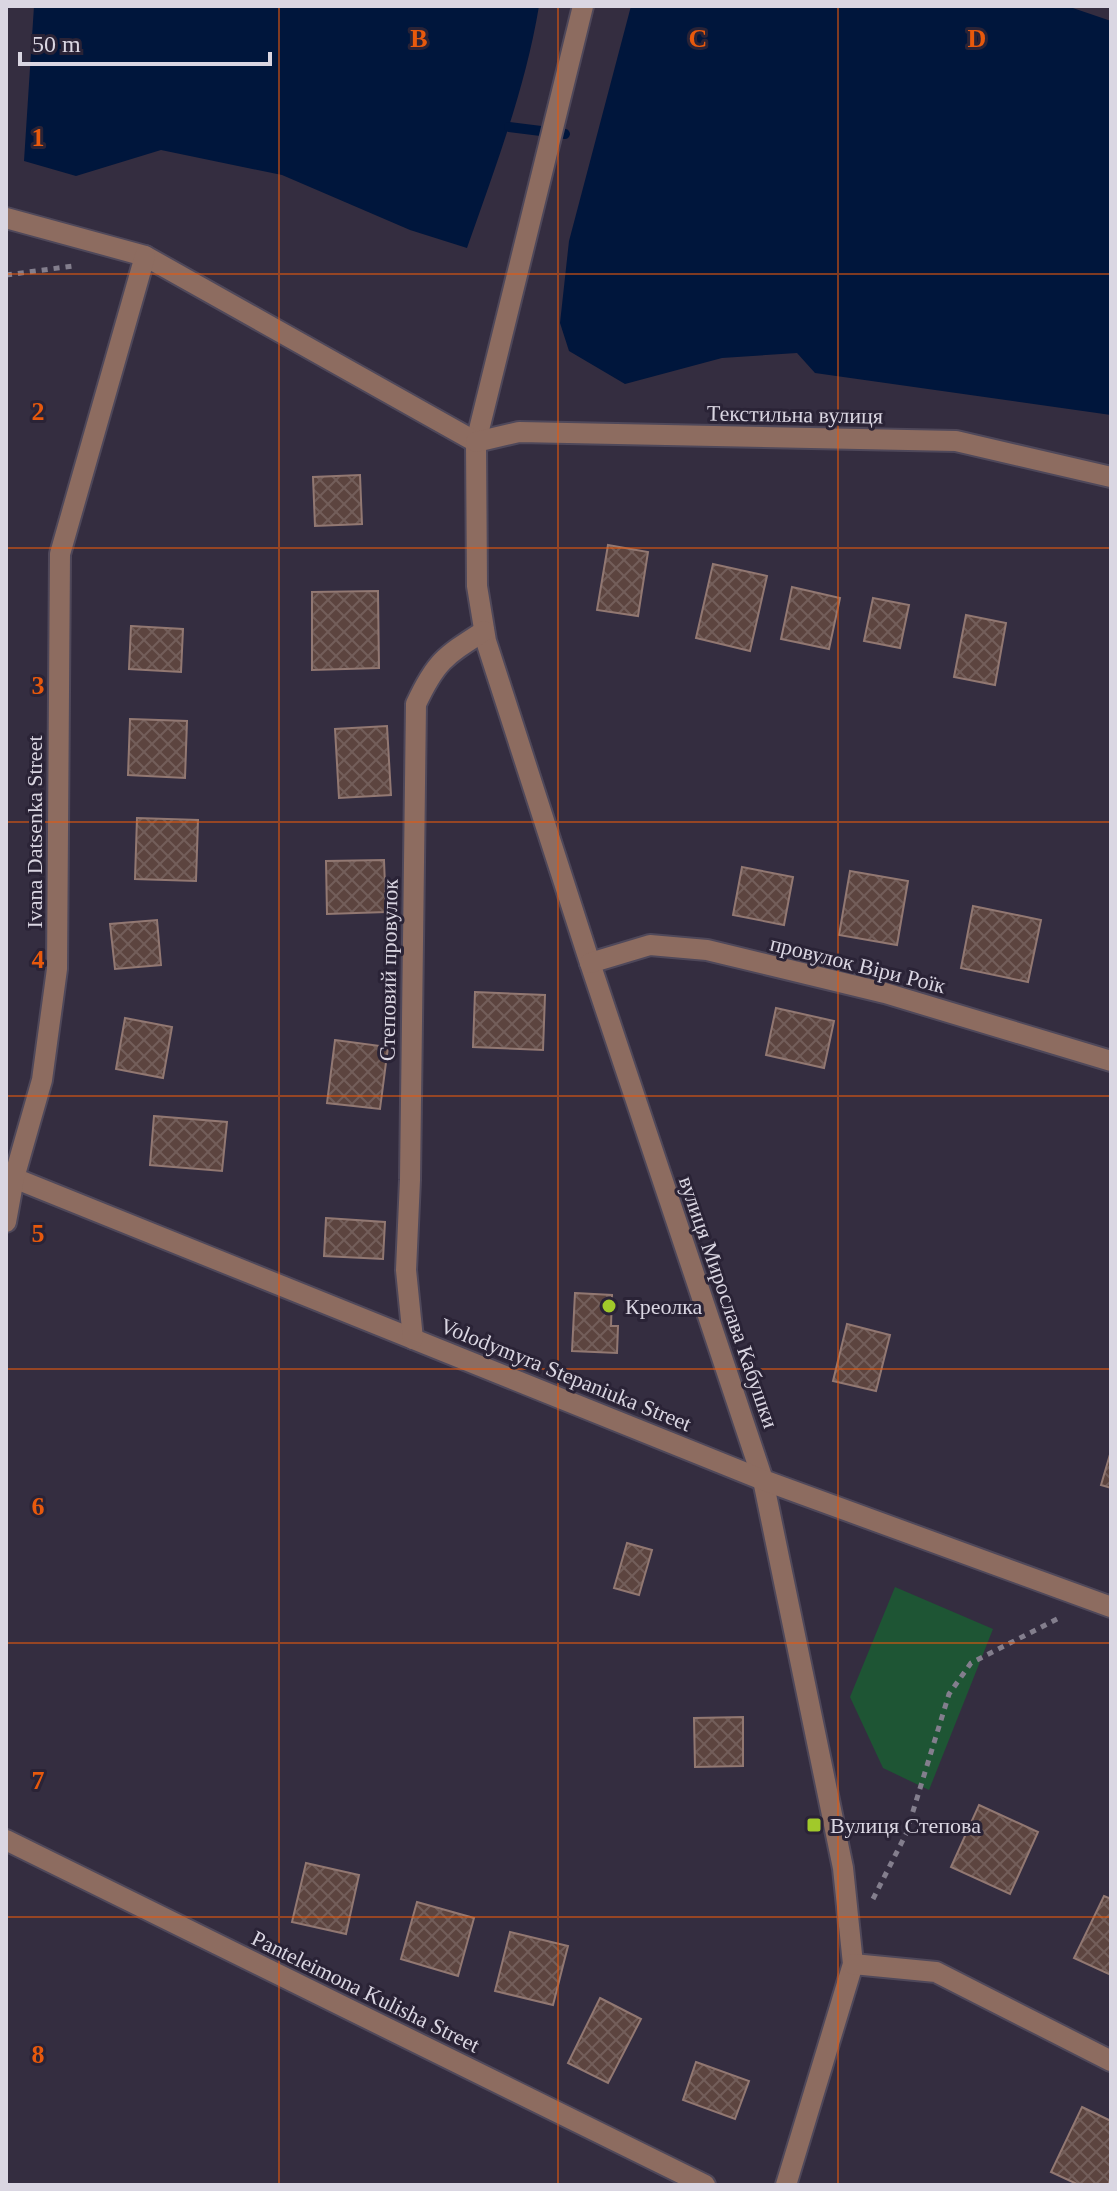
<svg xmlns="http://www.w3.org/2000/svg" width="1117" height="2191" font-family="'Times New Roman',serif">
  <defs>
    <pattern id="building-cross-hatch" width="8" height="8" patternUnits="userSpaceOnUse" patternTransform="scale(2)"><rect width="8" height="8" fill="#5c443f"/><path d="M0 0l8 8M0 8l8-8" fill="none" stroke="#735e5a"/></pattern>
  </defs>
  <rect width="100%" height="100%" fill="#342d40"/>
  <path fill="#1e5534" d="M 895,1587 L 993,1629 L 929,1790 L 883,1768 L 850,1697 Z"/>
  <g fill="#00163c">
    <path d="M 34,6 L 539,6 C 525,90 495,168 467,248 L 410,230 L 282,175 L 161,150 L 76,176 L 24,161 Z"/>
    <path d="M 631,6 L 1067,6 L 1111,21 L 1111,415 L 815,373 L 797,353 L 722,358 L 625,384 L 569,351 L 560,323 L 569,241 Z"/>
  </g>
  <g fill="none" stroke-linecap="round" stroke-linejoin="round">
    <path stroke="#00163c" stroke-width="10" d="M 509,127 L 565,134"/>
  </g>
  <g fill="url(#building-cross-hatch)" stroke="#927872" stroke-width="2">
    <path d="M 360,475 L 362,524 L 315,526 L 313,477 Z"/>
    <path d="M 608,545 L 648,552 L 638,616 L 597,610 Z"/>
    <path d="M 713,564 L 767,576 L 750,651 L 696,638 Z"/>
    <path d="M 792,587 L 840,598 L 829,649 L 781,639 Z"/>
    <path d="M 378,591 L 379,668 L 312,670 L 312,592 Z"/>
    <path d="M 873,598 L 909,605 L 900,648 L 864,641 Z"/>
    <path d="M 966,615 L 1006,623 L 995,685 L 954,677 Z"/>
    <path d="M 131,626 L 183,629 L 181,672 L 129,669 Z"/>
    <path d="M 130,719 L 187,721 L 185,778 L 128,775 Z"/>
    <path d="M 387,726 L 391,795 L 339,798 L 335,729 Z"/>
    <path d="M 137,818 L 198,820 L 196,881 L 135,879 Z"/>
    <path d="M 384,860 L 386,912 L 327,914 L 326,861 Z"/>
    <path d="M 742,867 L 793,877 L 784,925 L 733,915 Z"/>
    <path d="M 850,871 L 908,881 L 897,945 L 839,935 Z"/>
    <path d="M 973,906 L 1041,920 L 1028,982 L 961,968 Z"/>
    <path d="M 157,920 L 161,965 L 115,969 L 110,924 Z"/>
    <path d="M 475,992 L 545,995 L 543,1050 L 473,1047 Z"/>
    <path d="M 776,1008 L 834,1021 L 824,1068 L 766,1055 Z"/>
    <path d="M 125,1018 L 172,1027 L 163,1078 L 116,1069 Z"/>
    <path d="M 335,1040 L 388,1047 L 380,1109 L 327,1103 Z"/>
    <path d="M 154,1116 L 227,1122 L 222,1171 L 150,1165 Z"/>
    <path d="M 326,1218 L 385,1222 L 383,1259 L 324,1256 Z"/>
    <path d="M 575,1293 L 612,1295 L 611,1326 L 618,1326 L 617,1353 L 572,1351 Z"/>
    <path d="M 847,1324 L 890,1335 L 876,1391 L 833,1381 Z"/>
    <path d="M 1111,1451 L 1111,1488 L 1101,1485 Z"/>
    <path d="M 627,1543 L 652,1550 L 639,1595 L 614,1588 Z"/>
    <path d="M 743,1717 L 743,1766 L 695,1767 L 694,1718 Z"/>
    <path d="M 979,1805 L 1038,1832 L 1010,1894 L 951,1867 Z"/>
    <path d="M 306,1863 L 359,1875 L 346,1934 L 292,1922 Z"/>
    <path d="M 1104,1896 L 1111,1899 L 1111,1975 L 1074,1958 Z"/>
    <path d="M 417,1902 L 474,1918 L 458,1976 L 401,1959 Z"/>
    <path d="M 510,1932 L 568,1946 L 553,2005 L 495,1991 Z"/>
    <path d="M 600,1998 L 641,2019 L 608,2083 L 568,2063 Z"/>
    <path d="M 696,2062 L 749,2081 L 735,2119 L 683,2100 Z"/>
    <path d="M 1082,2107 L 1111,2121 L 1111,2179 L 1108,2185 L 1079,2185 L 1051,2172 Z"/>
  </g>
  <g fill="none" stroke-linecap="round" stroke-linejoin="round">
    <defs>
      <g id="minor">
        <path d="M 583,6 L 476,442 L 477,586 L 486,641 L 590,963 L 763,1480 L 843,1868 L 853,1964 L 786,2185"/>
        <path d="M 6,218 L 145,256 L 476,442"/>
        <path d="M 476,442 L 519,432 L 956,441 L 1111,477"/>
        <path d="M 590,963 L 650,945 L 707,950 L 885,993 L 1111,1061"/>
        <path d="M 6,1179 L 14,1178 L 763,1480 L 1111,1607"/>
        <path d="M 6,1222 L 14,1178 L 42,1080 L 57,969 L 60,554 L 145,256"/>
        <path d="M 413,1339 L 406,1270 L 410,1180 L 416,704 C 436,661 445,656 484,631"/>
        <path d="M 6,1840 L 705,2185"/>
        <path d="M 853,1964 L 936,1972 L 1111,2061"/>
      </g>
    </defs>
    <use href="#minor" stroke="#4f485a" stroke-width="24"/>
    <g stroke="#837e8d" stroke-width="5" stroke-dasharray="6 6" stroke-linecap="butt">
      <path d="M 6,275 L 73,266"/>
      <path d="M 873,1899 L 906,1834 L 949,1694 L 971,1663 L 1061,1617"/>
    </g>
    <use href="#minor" stroke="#8d6c60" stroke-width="20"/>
  </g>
  <path fill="none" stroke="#e8590c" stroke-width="2" stroke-opacity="0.55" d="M 279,6 L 279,2185M 558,6 L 558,2185M 838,6 L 838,2185M 6,274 L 1111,274M 6,548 L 1111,548M 6,822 L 1111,822M 6,1096 L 1111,1096M 6,1369 L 1111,1369M 6,1643 L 1111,1643M 6,1917 L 1111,1917"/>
  <g fill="#a1c92a" stroke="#2a2336" stroke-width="3">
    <circle cx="609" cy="1306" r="8"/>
    <rect x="806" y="1817" width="16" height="16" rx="4"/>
  </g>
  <g text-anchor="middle" stroke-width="6" stroke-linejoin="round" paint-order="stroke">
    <g font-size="22" fill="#dad6e2" stroke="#2a2336">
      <text transform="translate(795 414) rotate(1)" y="8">Текстильна вулиця</text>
      <text transform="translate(34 832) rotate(-90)" y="8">Ivana Datsenka Street</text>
      <text transform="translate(858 964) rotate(14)" y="8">провулок Віри Роїк</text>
      <text transform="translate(388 970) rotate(-89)" y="8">Степовий провулок</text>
      <text transform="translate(729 1302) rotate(71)" y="8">вулиця Мирослава Кабушки</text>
      <text transform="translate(566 1374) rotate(22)" y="8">Volodymyra Stepaniuka Street</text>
      <text transform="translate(366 1991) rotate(26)" y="8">Panteleimona Kulisha Street</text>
    </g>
    <g font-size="22" fill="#dad6e2" stroke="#2a2336" text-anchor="start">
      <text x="625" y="1314">Креолка</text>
      <text x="830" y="1833">Вулиця Степова</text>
    </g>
  </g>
  <g font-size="26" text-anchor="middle" font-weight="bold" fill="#e8590c" stroke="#2a2336" stroke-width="6" stroke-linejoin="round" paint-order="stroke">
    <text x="419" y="47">B</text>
    <text x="698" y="47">C</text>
    <text x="977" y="47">D</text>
    <text x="38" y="146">1</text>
    <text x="38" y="420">2</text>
    <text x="38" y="694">3</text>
    <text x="38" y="968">4</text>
    <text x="38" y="1242">5</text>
    <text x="38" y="1515">6</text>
    <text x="38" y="1789">7</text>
    <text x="38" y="2063">8</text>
  </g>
  <rect width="1117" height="2191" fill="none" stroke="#dad6e2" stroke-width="16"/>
  <path d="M20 52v12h250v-12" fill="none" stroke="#dad6e2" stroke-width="4"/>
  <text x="32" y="52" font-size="24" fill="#dad6e2" stroke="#2a2336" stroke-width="6" paint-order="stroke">50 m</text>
</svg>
